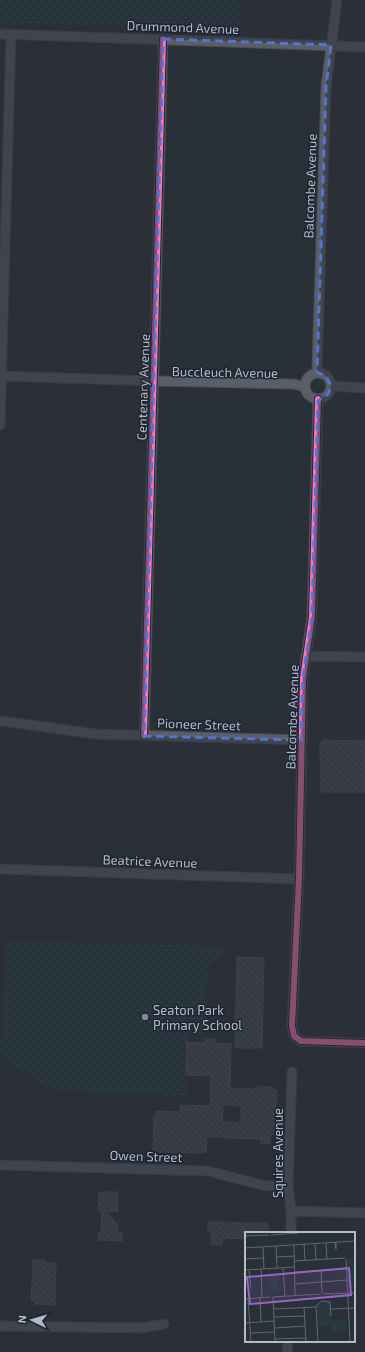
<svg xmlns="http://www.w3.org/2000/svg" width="365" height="1352" font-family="'Exo 2',sans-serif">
  <defs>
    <pattern id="park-dots" width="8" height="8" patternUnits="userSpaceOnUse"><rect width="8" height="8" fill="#273a3e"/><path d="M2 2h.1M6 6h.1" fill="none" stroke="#445559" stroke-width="1.8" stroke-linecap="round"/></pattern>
    <pattern id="building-back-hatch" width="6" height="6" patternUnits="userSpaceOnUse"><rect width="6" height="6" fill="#444950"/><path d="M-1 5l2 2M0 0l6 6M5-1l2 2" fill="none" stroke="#5d6168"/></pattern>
  </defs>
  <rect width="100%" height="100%" fill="#2a3038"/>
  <g fill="url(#park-dots)">
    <path d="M 0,0 L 240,0 L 239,30 L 0,22 Z"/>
    <path d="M 6,940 L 233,947 L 207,967 L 204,1034 L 188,1034 L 186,1095 L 53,1091 L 1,1056 Z"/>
  </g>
  <g fill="url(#building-back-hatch)" stroke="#52575f" fill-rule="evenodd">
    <path d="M 322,740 L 365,741 L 365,792 L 321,792 L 320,752 L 320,743 L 322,743 Z"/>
    <path d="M 237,957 L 264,958 L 262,1048 L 235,1048 Z"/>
    <path d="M 205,1039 L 215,1039 L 215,1043 L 231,1044 L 230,1088 L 257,1089 L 257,1086 L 273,1087 L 273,1090 L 277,1090 L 274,1130 L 273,1130 L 272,1135 L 270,1135 L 270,1144 L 261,1143 L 261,1139 L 207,1137 L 206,1152 L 201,1152 L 201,1153 L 156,1152 L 156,1150 L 153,1150 L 154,1116 L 155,1116 L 156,1111 L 180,1112 L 180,1105 L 210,1106 L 211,1076 L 186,1075 L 187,1042 L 205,1043 ZM 223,1105 L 241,1106 L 241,1122 L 222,1122 Z"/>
    <path d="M 99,1192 L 118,1192 L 118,1212 L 106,1211 L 118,1225 L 117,1232 L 122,1233 L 122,1241 L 98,1240 L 98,1232 L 101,1232 L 102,1211 L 98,1211 Z"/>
    <path d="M 208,1222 L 268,1223 L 268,1233 L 246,1233 L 246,1239 L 222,1238 L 222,1245 L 211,1245 L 212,1232 L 208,1232 Z"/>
    <path d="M 33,1260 L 44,1260 L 44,1262 L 56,1263 L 55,1305 L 35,1304 L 35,1301 L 31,1301 Z"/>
  </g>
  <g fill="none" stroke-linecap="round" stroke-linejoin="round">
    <defs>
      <g id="minor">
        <path d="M 0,34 L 365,47"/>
        <circle cx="318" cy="386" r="13"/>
        <path d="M 319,373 L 317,367 L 326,87 L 337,0"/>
        <path d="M 2,376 L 154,381 L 294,384 L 304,387"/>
        <path d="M 331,386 L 365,388"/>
        <path d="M 318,399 L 312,617 L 303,678 L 299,879 L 292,1026 L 294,1036 L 301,1041 L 365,1043"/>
        <path d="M 0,425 L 11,34"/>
        <path d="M 306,656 L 365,657"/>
        <path d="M 0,721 L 97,734 L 301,740"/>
        <path d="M 144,736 L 163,39"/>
        <path d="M 0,869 L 299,879"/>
        <path d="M 0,1165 L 208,1171 L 266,1186 L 288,1185"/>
        <path d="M 291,1211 L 365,1213"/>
        <path d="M 291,1233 L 291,1211 L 288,1185 L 292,1072"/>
        <path d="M 0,1326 L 141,1328 L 164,1324"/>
        <path d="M 287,1352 L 288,1341"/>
      </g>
    </defs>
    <use href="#minor" stroke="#484c53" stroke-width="11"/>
    <use href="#minor" stroke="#5a5e66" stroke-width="9"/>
    <defs>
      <g id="cycleway">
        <path d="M 318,399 L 312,617 L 303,678 L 299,879 L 292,1026 L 294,1036 L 301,1041 L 365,1043"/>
        <path d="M 144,736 L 163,39"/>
      </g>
    </defs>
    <use href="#cycleway" stroke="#1d2633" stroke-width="8"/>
    <use href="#cycleway" stroke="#fb73b8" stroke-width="6"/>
  </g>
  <path d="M0 0H365V1352H0ZM 163,39 L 331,45 L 326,87 L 317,372 L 326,376 L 331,386 L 328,394 L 318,401 L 312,617 L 303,678 L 301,740 L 144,736 Z" fill="#2a3038" fill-opacity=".55" fill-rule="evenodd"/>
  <path fill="none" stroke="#5274d3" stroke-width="3" stroke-dasharray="8 5" stroke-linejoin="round" d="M 163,39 L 331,45 L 326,87 L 317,372 L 326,376 L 331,386 L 328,394 L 318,401 L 312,617 L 303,678 L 301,740 L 144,736 Z"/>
  <circle fill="#848b96" stroke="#1d2633" stroke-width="1.5" cx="145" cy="1017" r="4"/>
  <g text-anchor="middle" stroke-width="3" stroke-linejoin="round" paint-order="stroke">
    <g font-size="13" fill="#b4bcc9" stroke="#1d2633">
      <text transform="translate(183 27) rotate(2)" y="5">Drummond Avenue</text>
      <text transform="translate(310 186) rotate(-88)" y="5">Balcombe Avenue</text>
      <text transform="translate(225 372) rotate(1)" y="5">Buccleuch Avenue</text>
      <text transform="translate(143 387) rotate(-88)" y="5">Centenary Avenue</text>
      <text transform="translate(292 717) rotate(-88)" y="5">Balcombe Avenue</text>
      <text transform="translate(199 724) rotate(2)" y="5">Pioneer Street</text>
      <text transform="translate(150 861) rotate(2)" y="5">Beatrice Avenue</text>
      <text transform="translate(278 1153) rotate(-90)" y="5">Squires Avenue</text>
      <text transform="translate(146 1156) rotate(2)" y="5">Owen Street</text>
    </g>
    <g font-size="13" fill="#b4bcc9" stroke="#1d2633" text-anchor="start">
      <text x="153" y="1015">Seaton Park<tspan x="153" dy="15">Primary School</tspan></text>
    </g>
  </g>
  <g transform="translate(245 1232)">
    <rect width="110" height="110" fill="#2a3038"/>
    <path d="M 98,87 L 102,91 L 100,100 L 86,100 L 86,89 Z" fill="#273a3e"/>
    <path d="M 110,26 L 110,54 L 103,54 L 102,27 ZM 25,43 L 33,43 L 34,60 L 23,57 ZM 85,70 L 86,93 L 73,94 L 72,73 Z" fill="#273a3e"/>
    <path fill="none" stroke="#616872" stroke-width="1" d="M 26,3 L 53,1M 0,4 L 24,3M 81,11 L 82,27M 90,11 L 91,17 L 91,11M 59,12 L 60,29M 70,12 L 71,28M 49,13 L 50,63M 31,14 L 32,36M 18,15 L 19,37M 0,16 L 110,9M 32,25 L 50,24M 0,27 L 18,26M 101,27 L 105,110M 50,29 L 100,26M 38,36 L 40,64M 16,37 L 17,65M 0,38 L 50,35M 4,38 L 6,57M 76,39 L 77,61M 50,40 L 101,37M 50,52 L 102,48M 78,62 L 110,61M 3,66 L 6,110M 15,66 L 16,90M 0,67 L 25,65M 77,69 L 85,70 L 86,84M 59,75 L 61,110M 28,77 L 71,75M 86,77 L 110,76M 29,85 L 59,84M 0,91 L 29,89M 30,96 L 60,94M 5,101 L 30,100M 30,107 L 61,106M 30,110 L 28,65 L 76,62M 73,110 L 71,74 L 77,69"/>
    <path fill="#9266c3" fill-opacity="0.15" stroke="#9266c3" stroke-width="2" d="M 104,36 L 106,63 L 5,72 L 2,45 Z"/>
    <rect width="110" height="110" fill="none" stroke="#b4bcc9" stroke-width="2"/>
  </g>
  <g transform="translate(32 1320) rotate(275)" stroke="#1d2633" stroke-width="3" paint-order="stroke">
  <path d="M0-3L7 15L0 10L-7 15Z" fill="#b4bcc9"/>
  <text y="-6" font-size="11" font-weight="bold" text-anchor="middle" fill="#b4bcc9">N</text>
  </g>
</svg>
